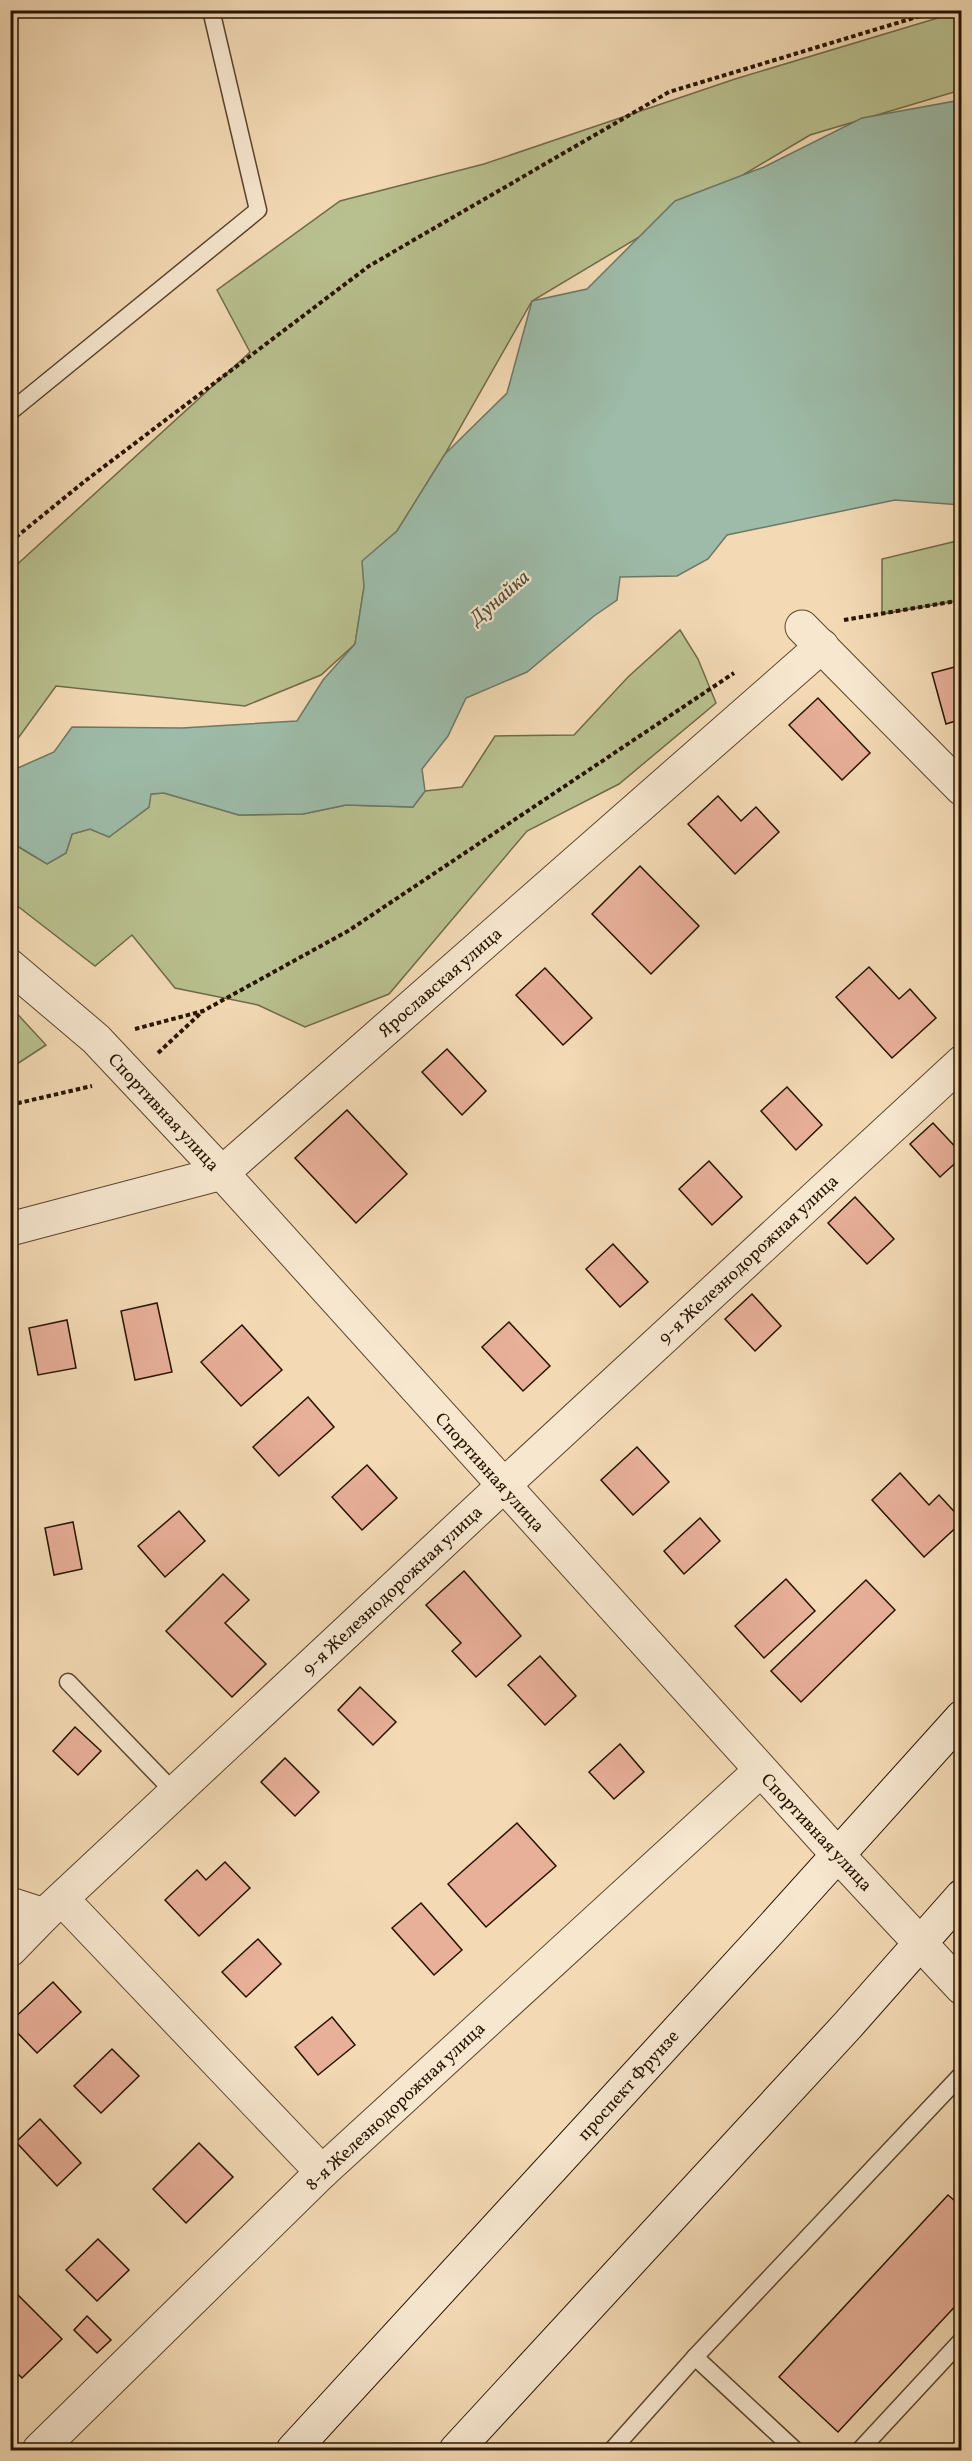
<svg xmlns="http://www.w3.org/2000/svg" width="972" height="2461" font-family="Vollkorn,serif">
  <rect width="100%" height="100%" fill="#f3dab5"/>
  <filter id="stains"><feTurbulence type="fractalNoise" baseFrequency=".00333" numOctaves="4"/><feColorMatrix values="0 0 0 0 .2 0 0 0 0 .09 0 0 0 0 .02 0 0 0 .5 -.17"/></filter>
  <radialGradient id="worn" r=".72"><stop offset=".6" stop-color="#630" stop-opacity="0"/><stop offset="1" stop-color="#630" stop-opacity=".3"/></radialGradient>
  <g fill="#b9c08f" stroke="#706a48" stroke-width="1.5">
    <path d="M 961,11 L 961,90 L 810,135 L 532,301 L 445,454 L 397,531 L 363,561 L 364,587 L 355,644 L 321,675 L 245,706 L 56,686 L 11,748 L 11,570 L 250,352 L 217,290 L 340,201 L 484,164 L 735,79 Z"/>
    <path d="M 961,540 L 961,600 L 882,614 L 882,559 Z"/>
    <path d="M 680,630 L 698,659 L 716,703 L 619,784 L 527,831 L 389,994 L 305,1027 L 258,1005 L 175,988 L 132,935 L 95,966 L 11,901 L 10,842 L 47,864 L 66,853 L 72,834 L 90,829 L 109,837 L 149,807 L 150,794 L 164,793 L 239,815 L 303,814 L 346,805 L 413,807 L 425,791 L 462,787 L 495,736 L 574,735 L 628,677 Z"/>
    <path d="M 10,1006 L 46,1045 L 11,1068 L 10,1068 Z"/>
  </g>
  <path fill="#9dbba8" stroke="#6e7865" stroke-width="1.5" d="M 961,100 L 961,505 L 895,500 L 727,535 L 708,559 L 677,576 L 620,577 L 617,600 L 594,616 L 527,672 L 466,698 L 448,736 L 422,769 L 425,791 L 413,807 L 346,805 L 303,814 L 239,815 L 164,793 L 151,794 L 149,807 L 109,837 L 90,829 L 72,834 L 66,853 L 47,864 L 11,842 L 11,771 L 54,752 L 72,727 L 182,728 L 297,721 L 323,680 L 355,644 L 364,587 L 362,561 L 397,531 L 445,454 L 507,393 L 532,301 L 587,289 L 675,201 L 764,167 L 862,118 Z"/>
  <g fill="#e8af99" stroke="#271300" stroke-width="1.5">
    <path d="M 962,665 L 962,719 L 946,724 L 932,673 Z"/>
    <path d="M 818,698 L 870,753 L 842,780 L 789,725 Z"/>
    <path d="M 718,796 L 741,821 L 756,807 L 779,832 L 735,874 L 688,824 Z"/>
    <path d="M 640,866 L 699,926 L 651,974 L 592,914 Z"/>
    <path d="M 869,967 L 899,999 L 910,989 L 936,1018 L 892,1058 L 836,997 Z"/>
    <path d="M 545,968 L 592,1018 L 563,1045 L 516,995 Z"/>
    <path d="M 447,1049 L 486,1091 L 462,1115 L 422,1072 Z"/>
    <path d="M 787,1087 L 822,1125 L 796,1150 L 761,1111 Z"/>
    <path d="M 347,1110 L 407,1174 L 356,1223 L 295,1158 Z"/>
    <path d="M 933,1123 L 962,1154 L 962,1157 L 940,1177 L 910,1144 Z"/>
    <path d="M 709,1161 L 742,1197 L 712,1225 L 679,1189 Z"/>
    <path d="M 855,1197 L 894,1239 L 867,1264 L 828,1223 Z"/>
    <path d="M 613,1244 L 648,1282 L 620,1307 L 586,1269 Z"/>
    <path d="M 752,1294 L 781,1326 L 755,1351 L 725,1319 Z"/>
    <path d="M 157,1303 L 172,1372 L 135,1380 L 121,1311 Z"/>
    <path d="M 67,1320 L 76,1368 L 38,1375 L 29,1328 Z"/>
    <path d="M 509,1322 L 550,1366 L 523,1391 L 482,1347 Z"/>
    <path d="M 242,1325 L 282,1370 L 241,1406 L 201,1362 Z"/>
    <path d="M 308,1397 L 334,1427 L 279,1476 L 253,1447 Z"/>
    <path d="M 637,1447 L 669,1482 L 633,1515 L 601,1480 Z"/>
    <path d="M 367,1465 L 397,1498 L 362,1530 L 332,1497 Z"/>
    <path d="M 900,1473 L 929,1505 L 939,1495 L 962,1520 L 962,1522 L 924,1557 L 872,1500 Z"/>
    <path d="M 179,1511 L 205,1541 L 165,1577 L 138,1546 Z"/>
    <path d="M 700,1518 L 720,1541 L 684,1574 L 664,1551 Z"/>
    <path d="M 73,1522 L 82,1569 L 54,1575 L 45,1528 Z"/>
    <path d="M 464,1571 L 521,1636 L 476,1677 L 452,1651 L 461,1643 L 426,1605 Z"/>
    <path d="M 223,1574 L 249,1600 L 225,1623 L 266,1664 L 232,1697 L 166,1631 Z"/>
    <path d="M 786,1579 L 815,1611 L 764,1658 L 735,1626 Z"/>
    <path d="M 866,1580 L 895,1610 L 801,1702 L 771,1671 Z"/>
    <path d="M 540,1656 L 576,1696 L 545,1725 L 508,1685 Z"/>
    <path d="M 360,1687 L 396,1722 L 373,1745 L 338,1710 Z"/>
    <path d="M 75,1727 L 101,1751 L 78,1775 L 53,1751 Z"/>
    <path d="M 620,1744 L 644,1772 L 614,1799 L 589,1772 Z"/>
    <path d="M 285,1758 L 319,1792 L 295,1816 L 261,1782 Z"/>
    <path d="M 517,1823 L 556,1866 L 486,1927 L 448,1884 Z"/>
    <path d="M 225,1862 L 250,1888 L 199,1936 L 165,1900 L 197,1870 L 206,1880 Z"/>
    <path d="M 421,1903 L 462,1950 L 434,1975 L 392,1928 Z"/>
    <path d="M 258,1939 L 281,1964 L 246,1997 L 222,1972 Z"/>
    <path d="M 53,1982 L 81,2012 L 37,2053 L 10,2025 L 10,2022 Z"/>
    <path d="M 332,2017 L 355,2045 L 318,2075 L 295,2047 Z"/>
    <path d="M 112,2049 L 139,2076 L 101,2113 L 74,2086 Z"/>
    <path d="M 40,2119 L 81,2163 L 57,2186 L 16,2142 Z"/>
    <path d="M 199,2143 L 233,2177 L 186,2223 L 153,2189 Z"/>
    <path d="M 948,2195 L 962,2207 L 962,2299 L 838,2432 L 779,2377 Z"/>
    <path d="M 98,2239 L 129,2270 L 97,2301 L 66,2270 Z"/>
    <path d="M 17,2294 L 62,2339 L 22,2378 L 10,2366 L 10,2300 Z"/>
    <path d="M 87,2316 L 111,2340 L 97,2353 L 74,2330 Z"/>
  </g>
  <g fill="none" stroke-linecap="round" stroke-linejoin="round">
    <defs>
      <g id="service">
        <path d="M 10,412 L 258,210 L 211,10"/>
        <path d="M 68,1682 L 175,1793"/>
        <path d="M 695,2357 L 795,2450"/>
        <path d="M 612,2450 L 695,2357 L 962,2074"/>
        <path d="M 860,2450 L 962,2340"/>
      </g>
      <g id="minor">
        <path d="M 802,627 L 962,789"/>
        <path d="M 10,966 L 96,1039 L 222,1173 L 837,1854"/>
        <path d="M 10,1229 L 222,1173 L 822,646"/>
        <path d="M 62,1899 L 322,2172"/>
        <path d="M 10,1904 L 44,1915"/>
        <path d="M 10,1950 L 44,1915 L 503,1486 L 962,1062"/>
        <path d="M 39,2450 L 322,2172 L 760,1771"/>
      </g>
      <path id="tertiary" d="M 837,1854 L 962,1988"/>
      <g id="secondary">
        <path d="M 293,2450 L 771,1929 L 962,1717"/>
        <path d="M 456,2450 L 847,2026 L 962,1896"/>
      </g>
    </defs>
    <use href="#service" stroke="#5a452d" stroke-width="19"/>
    <use href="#minor" stroke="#5a452d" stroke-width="35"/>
    <use href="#tertiary" stroke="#5a452d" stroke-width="35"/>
    <use href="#secondary" stroke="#271300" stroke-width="35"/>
    <g stroke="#271300" stroke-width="4" stroke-dasharray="4.5 3" stroke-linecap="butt">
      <path d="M 10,542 L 85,481 L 369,266 L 669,92 L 940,10"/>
      <path d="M 844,620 L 962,600"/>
      <path d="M 135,1029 L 203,1011 L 348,931 L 734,673"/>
      <path d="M 158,1053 L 203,1011"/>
      <path d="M 10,1105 L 92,1086"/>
    </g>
    <use href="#service" stroke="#f7e7cf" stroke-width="16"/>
    <use href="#minor" stroke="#f7e7cf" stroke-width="33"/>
    <use href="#tertiary" stroke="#f7e7cf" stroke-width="33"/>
    <use href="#secondary" stroke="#f7e7cf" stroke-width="33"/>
  </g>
  <g text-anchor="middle" stroke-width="4.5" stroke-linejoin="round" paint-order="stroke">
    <g font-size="18" fill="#271300" stroke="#f7e7cf">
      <text transform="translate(440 982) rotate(-41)" y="6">Ярославская улица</text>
      <text transform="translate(164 1112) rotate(47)" y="6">Спортивная улица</text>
      <text transform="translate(748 1259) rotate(-43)" y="6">9-я Железнодорожная улица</text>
      <text transform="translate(490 1472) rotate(48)" y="6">Спортивная улица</text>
      <text transform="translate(392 1590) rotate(-43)" y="6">9-я Железнодорожная улица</text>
      <text transform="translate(817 1832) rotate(47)" y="6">Спортивная улица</text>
      <text transform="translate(628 2085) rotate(-48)" y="6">проспект Фрунзе</text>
      <text transform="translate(395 2106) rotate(-43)" y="6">8-я Железнодорожная улица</text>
    </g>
    <g font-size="20" font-style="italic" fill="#504e3b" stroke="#f7e7cf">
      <text transform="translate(499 597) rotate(-41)" y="7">Дунайка</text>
    </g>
  </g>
  <rect width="972" height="2461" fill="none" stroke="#f3dab5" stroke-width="36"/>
  <rect x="12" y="12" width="948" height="2437" fill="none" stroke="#271300" stroke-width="3"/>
  <rect x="18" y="18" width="936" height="2425" fill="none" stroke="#271300" stroke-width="1.5"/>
  <rect width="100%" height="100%" filter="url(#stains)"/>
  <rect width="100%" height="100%" fill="url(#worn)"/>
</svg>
